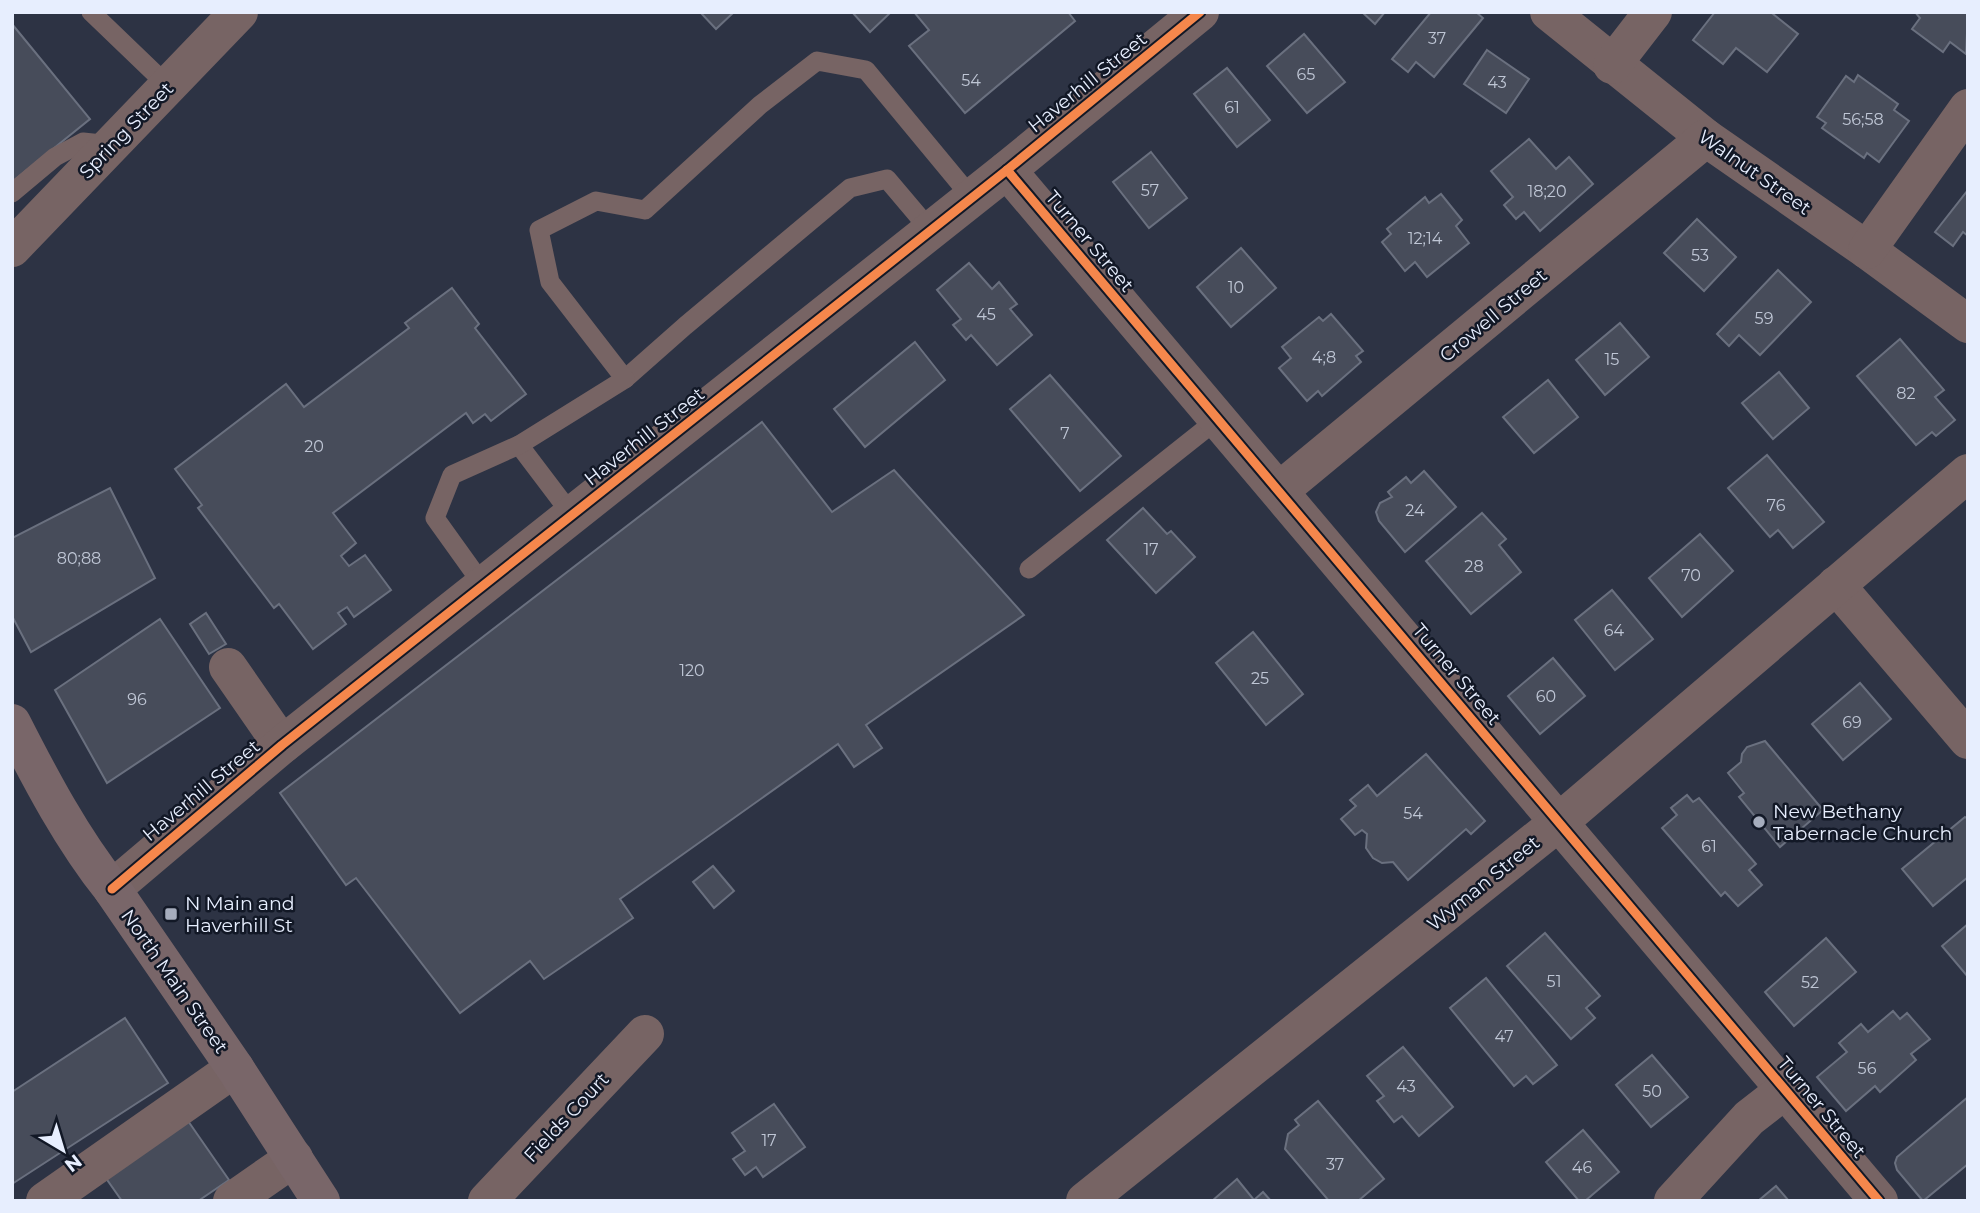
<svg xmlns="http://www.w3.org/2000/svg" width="1980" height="1213" font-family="Montserrat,sans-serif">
  <rect width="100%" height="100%" fill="#2d3344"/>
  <g fill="#474c5a" stroke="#6a707f" stroke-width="2">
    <path d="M 700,12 L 734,12 L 716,29 Z"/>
    <path d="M 852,12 L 891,12 L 870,32 Z"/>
    <path d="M 914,12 L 1068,12 L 1075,21 L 965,113 L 909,46 L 929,30 Z"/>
    <path d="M 1362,12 L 1385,12 L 1375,24 Z"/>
    <path d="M 1431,12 L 1476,12 L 1483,18 L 1434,77 L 1416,62 L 1408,72 L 1392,59 Z"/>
    <path d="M 1715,12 L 1775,12 L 1773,14 L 1798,34 L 1767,72 L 1736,48 L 1723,64 L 1693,40 Z"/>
    <path d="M 1915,12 L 1968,12 L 1966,54 L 1950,42 L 1943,52 L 1912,29 L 1920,18 Z"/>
    <path d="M 12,24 L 90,119 L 12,182 Z"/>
    <path d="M 1304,34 L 1345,82 L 1307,113 L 1267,66 Z"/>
    <path d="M 1487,50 L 1529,79 L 1506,113 L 1464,84 Z"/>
    <path d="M 1227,68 L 1270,120 L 1237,147 L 1194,94 Z"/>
    <path d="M 1858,75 L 1898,104 L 1894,110 L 1909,121 L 1879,162 L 1867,153 L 1864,158 L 1822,128 L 1826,123 L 1817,117 L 1846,76 L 1854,82 Z"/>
    <path d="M 1529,139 L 1556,169 L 1569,157 L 1593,184 L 1540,231 L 1524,212 L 1516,219 L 1504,205 L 1513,197 L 1491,171 Z"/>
    <path d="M 1151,152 L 1187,198 L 1149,228 L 1113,182 Z"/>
    <path d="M 1968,190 L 1968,236 L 1963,232 L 1953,246 L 1935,232 Z"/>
    <path d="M 1441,194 L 1462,220 L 1456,226 L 1469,243 L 1427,277 L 1415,262 L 1405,271 L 1382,242 L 1391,234 L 1387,229 L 1425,197 L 1429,203 Z"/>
    <path d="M 1697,219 L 1736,257 L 1704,291 L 1664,253 Z"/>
    <path d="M 1241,248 L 1276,288 L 1231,327 L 1197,287 Z"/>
    <path d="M 969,263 L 992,289 L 999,282 L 1017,304 L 1010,309 L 1032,335 L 997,365 L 971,335 L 966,340 L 953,325 L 961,319 L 937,290 Z"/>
    <path d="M 1778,270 L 1811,302 L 1760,355 L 1739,335 L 1729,346 L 1717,334 Z"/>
    <path d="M 452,288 L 479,324 L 475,328 L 526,394 L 491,421 L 485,414 L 473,423 L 466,413 L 333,513 L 356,543 L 341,556 L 349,566 L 365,555 L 391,590 L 354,617 L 347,607 L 338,613 L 346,624 L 313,649 L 279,604 L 274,608 L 198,508 L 202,505 L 175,469 L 286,384 L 304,407 L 409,328 L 405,323 Z"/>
    <path d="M 1331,314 L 1363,351 L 1356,356 L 1361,362 L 1322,396 L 1318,391 L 1307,401 L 1279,368 L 1291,358 L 1282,347 L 1319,317 L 1323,321 Z"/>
    <path d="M 1620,323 L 1649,357 L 1605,395 L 1576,360 Z"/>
    <path d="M 1900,339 L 1944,390 L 1935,397 L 1955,420 L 1936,436 L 1932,432 L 1916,445 L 1857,376 Z"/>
    <path d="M 915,342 L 945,380 L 865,447 L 834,409 Z"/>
    <path d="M 1779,372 L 1809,408 L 1773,439 L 1742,403 Z"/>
    <path d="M 1050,375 L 1121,456 L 1080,491 L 1010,409 Z"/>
    <path d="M 1548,380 L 1578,417 L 1534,453 L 1503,417 Z"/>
    <path d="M 762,422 L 832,512 L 894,470 L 1024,615 L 866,725 L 882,748 L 854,767 L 838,744 L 620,899 L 633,918 L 544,979 L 530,961 L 460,1013 L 356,878 L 346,885 L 280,793 Z"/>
    <path d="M 1767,455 L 1824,522 L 1793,548 L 1778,530 L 1770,537 L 1728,488 Z"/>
    <path d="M 1424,471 L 1456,507 L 1405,552 L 1379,521 L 1376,512 L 1380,503 L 1392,497 L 1388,492 L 1406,477 L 1411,483 Z"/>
    <path d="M 110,488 L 155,578 L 31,652 L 12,616 L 12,538 Z"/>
    <path d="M 1143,508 L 1167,534 L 1171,531 L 1195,557 L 1156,593 L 1107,540 Z"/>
    <path d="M 1482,513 L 1506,539 L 1499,545 L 1521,572 L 1471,614 L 1426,561 Z"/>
    <path d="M 1700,534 L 1733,571 L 1682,617 L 1649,578 Z"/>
    <path d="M 1612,590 L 1653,639 L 1615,670 L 1575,620 Z"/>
    <path d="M 206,613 L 226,644 L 209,654 L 190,624 Z"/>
    <path d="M 160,619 L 220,708 L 107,783 L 55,690 Z"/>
    <path d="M 1253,632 L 1303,694 L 1266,725 L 1216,663 Z"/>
    <path d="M 1553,658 L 1585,696 L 1540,734 L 1508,696 Z"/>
    <path d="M 1860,683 L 1891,719 L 1843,760 L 1812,724 Z"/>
    <path d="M 1765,741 L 1823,810 L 1780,847 L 1739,797 L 1744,793 L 1728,773 L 1741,762 L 1742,754 L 1747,747 Z"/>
    <path d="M 1426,754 L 1485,821 L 1471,834 L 1466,829 L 1408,880 L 1393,862 L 1382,863 L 1373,858 L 1366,848 L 1367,834 L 1362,830 L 1355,835 L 1341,819 L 1356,806 L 1350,800 L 1368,785 L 1377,796 Z"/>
    <path d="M 1687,795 L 1693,802 L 1699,798 L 1756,864 L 1749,870 L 1762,885 L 1738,906 L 1725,892 L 1721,896 L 1662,828 L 1677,815 L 1671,808 Z"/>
    <path d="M 1965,817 L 1968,819 L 1968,877 L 1933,906 L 1902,869 Z"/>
    <path d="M 713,866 L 734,891 L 714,908 L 693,882 Z"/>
    <path d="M 1968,924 L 1968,977 L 1942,946 Z"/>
    <path d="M 1545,933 L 1600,996 L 1586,1008 L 1595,1018 L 1571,1039 L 1507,966 Z"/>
    <path d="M 1826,938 L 1856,972 L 1794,1026 L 1765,992 Z"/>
    <path d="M 1486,978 L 1557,1065 L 1533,1084 L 1526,1076 L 1514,1086 L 1450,1008 Z"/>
    <path d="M 1893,1011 L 1900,1019 L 1907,1013 L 1930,1039 L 1911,1054 L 1916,1060 L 1880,1092 L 1875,1086 L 1846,1111 L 1817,1077 L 1847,1052 L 1839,1043 L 1861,1024 L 1868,1032 Z"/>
    <path d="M 125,1018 L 168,1083 L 12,1184 L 12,1092 Z"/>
    <path d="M 1403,1047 L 1453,1107 L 1419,1136 L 1402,1116 L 1394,1122 L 1377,1101 L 1384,1096 L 1367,1076 Z"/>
    <path d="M 1652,1055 L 1688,1097 L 1651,1127 L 1616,1085 Z"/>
    <path d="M 1968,1097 L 1968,1164 L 1923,1201 L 1897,1170 L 1895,1163 L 1897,1157 Z"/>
    <path d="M 1318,1101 L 1384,1179 L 1358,1201 L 1329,1201 L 1285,1149 L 1288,1134 L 1299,1125 L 1295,1120 Z"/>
    <path d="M 774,1104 L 805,1147 L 763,1177 L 756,1167 L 745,1175 L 733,1159 L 745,1151 L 732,1133 Z"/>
    <path d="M 186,1118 L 229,1180 L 198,1201 L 122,1201 L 103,1174 Z"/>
    <path d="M 1583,1130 L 1619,1172 L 1585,1201 L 1579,1201 L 1546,1162 Z"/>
    <path d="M 1237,1179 L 1254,1200 L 1263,1192 L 1271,1201 L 1212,1201 Z"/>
    <path d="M 1776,1186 L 1789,1201 L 1758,1201 Z"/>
  </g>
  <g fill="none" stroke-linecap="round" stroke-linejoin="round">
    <g stroke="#776464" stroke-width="19">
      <path d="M 91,12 L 168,86"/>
      <path d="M 12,193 L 55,157 L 83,142 L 111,145"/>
      <path d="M 625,379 L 685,326 L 850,188 L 887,179 L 931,231"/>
      <path d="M 519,445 L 572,515"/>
      <path d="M 1029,569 L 1218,419"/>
      <path d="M 483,585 L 435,518 L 452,475 L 519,445 L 625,379 L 550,282 L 539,230 L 596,201 L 645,210 L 760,105 L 817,61 L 866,70 L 972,198"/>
    </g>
    <g stroke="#776464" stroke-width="38">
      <path d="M 1549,12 L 1706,138 L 1867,250 L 1968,324"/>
      <path d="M 1612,65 L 1653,12"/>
      <path d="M 1007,170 L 1879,1201"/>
      <path d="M 1867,250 L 1968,108"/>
      <path d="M 1279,491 L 1706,138"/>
      <path d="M 1836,585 L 1968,740"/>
      <path d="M 228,667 L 282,745"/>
      <path d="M 112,889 L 282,745 L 1007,170 L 1200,12"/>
      <path d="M 45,1201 L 235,1068"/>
      <path d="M 232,1201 L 294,1158"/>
      <path d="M 487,1201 L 645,1034"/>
      <path d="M 1085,1201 L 1559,822 L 1968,473"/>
      <path d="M 1673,1201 L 1749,1118 L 1785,1090"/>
    </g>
    <path stroke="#776464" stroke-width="38" d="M 12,248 L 239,12"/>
    <path stroke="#796669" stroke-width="38" d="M 12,723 C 41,780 72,839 112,889 L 235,1068 L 321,1201"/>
    <defs>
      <g id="cycleway">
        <path d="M 1007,170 L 1879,1201"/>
        <path d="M 112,889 L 282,745 L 1007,170 L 1200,12"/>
      </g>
    </defs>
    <use href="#cycleway" stroke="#121826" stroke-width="13"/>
    <use href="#cycleway" stroke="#f5874c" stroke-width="9"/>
  </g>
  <g fill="#a6adbd" stroke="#121826" stroke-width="2.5">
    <circle cx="1759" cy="822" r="7"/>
    <rect x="164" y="907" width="14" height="14" rx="3.5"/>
  </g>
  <g text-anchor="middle" stroke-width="5" stroke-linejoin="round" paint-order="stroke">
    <g font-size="16" fill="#bfc6d5">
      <text x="1437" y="44">37</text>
      <text x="1306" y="80">65</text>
      <text x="971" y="86">54</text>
      <text x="1497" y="88">43</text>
      <text x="1232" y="113">61</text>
      <text x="1863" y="125">56;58</text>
      <text x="1150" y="196">57</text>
      <text x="1547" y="197">18;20</text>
      <text x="1425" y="244">12;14</text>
      <text x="1700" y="261">53</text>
      <text x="1236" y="293">10</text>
      <text x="986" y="320">45</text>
      <text x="1764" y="324">59</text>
      <text x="1324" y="363">4;8</text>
      <text x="1612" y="365">15</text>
      <text x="1906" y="399">82</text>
      <text x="1065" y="439">7</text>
      <text x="314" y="452">20</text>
      <text x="1776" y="511">76</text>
      <text x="1415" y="516">24</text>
      <text x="1151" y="555">17</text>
      <text x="79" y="564">80;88</text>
      <text x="1474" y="572">28</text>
      <text x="1691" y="581">70</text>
      <text x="1614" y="636">64</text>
      <text x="692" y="676">120</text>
      <text x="1260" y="684">25</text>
      <text x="1546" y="702">60</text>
      <text x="137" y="705">96</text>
      <text x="1852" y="728">69</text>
      <text x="1413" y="819">54</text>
      <text x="1709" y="852">61</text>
      <text x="1554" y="987">51</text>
      <text x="1810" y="988">52</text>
      <text x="1504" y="1042">47</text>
      <text x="1867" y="1074">56</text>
      <text x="1406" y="1092">43</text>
      <text x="1652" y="1097">50</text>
      <text x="769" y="1146">17</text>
      <text x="1335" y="1170">37</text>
      <text x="1582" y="1173">46</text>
    </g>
    <g font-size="19" fill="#e7eefe" stroke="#121826">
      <text transform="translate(1087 82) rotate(-39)" y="7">Haverhill Street</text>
      <text transform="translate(126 130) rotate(-46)" y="7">Spring Street</text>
      <text transform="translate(1755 172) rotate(35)" y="7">Walnut Street</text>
      <text transform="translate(1090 241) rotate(50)" y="7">Turner Street</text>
      <text transform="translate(1493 315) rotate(-40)" y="7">Crowell Street</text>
      <text transform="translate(644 436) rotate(-38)" y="7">Haverhill Street</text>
      <text transform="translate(1457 674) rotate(50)" y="7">Turner Street</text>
      <text transform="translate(201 790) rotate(-40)" y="7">Haverhill Street</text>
      <text transform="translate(1483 883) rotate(-39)" y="7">Wyman Street</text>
      <text transform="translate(175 981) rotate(55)" y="7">North Main Street</text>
      <text transform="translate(1822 1107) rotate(50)" y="7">Turner Street</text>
      <text transform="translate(566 1117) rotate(-47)" y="7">Fields Court</text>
    </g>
    <g font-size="19" fill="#e7eefe" stroke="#121826" text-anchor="start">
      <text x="1773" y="818">New Bethany<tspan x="1773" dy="22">Tabernacle Church</tspan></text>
      <text x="185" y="910">N Main and<tspan x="185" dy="22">Haverhill St</tspan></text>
    </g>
  </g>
  <rect width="1980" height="1213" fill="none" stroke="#e7eefe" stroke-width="28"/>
  <g transform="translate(63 1150) rotate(142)" stroke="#121826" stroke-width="5" paint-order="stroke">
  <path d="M0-5L12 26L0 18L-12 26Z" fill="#e7eefe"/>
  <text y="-10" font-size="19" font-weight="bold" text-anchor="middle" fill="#e7eefe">N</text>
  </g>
</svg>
